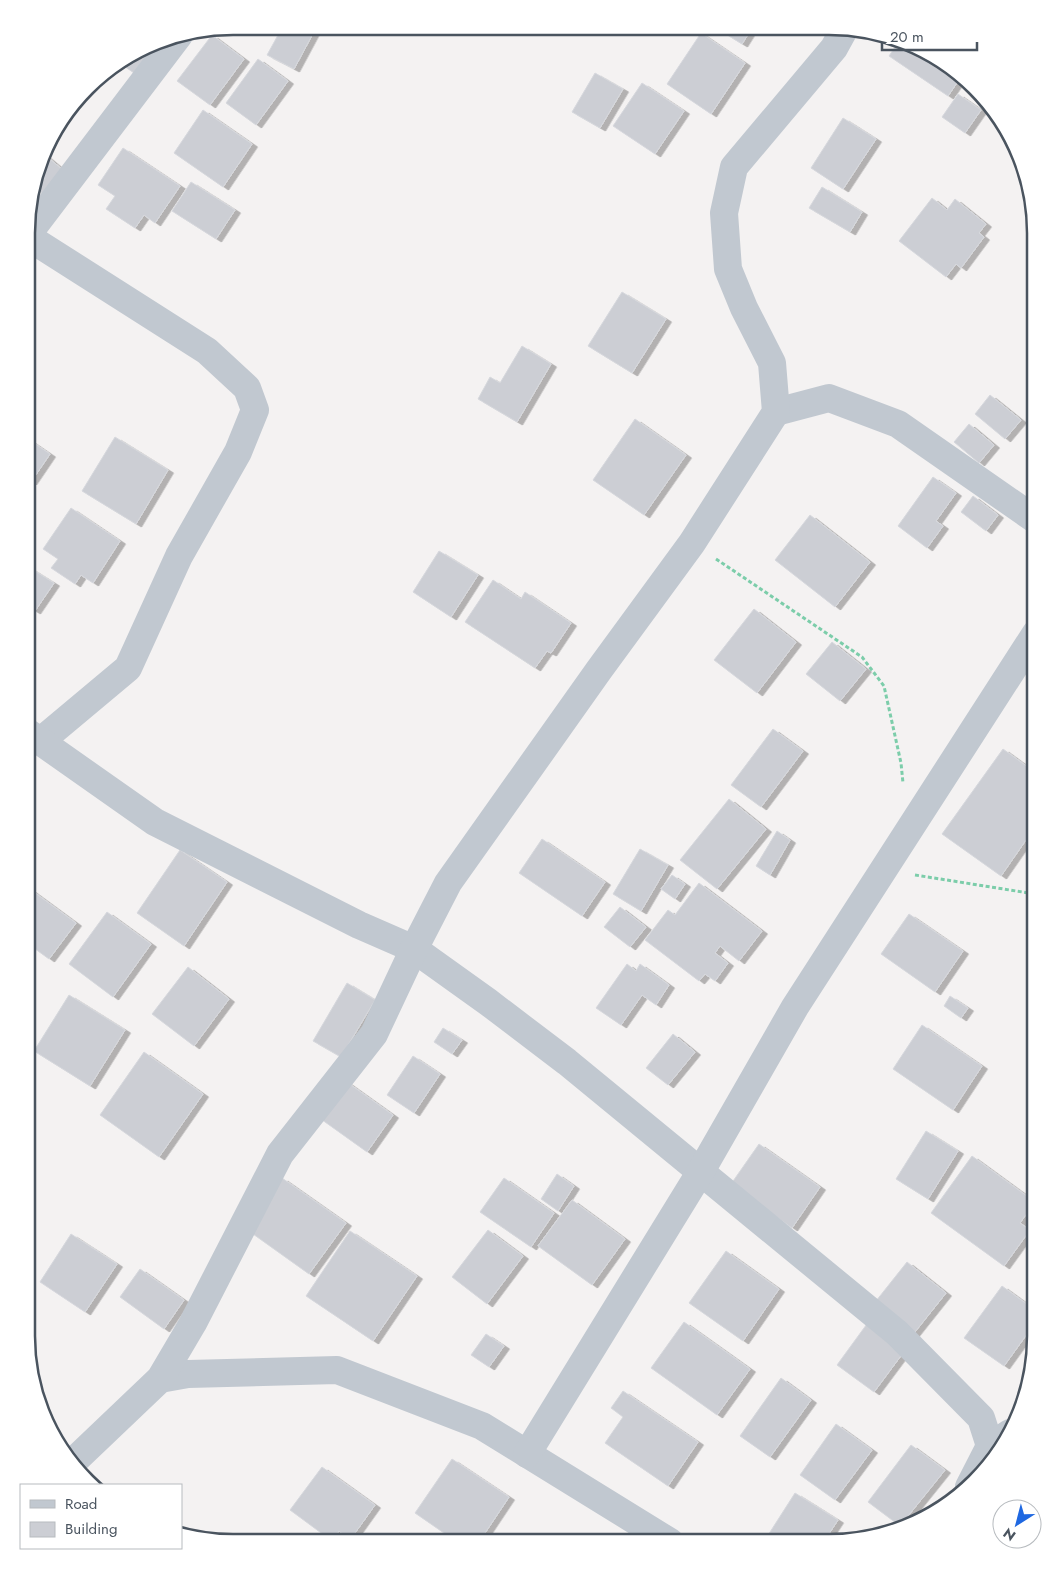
<svg xmlns="http://www.w3.org/2000/svg" width="1062" height="1569" font-family="Jost,sans-serif">
  <defs>
    <filter id="shadow"><feDropShadow dx="5.5" dy="3" stdDeviation="0" flood-color="#0004"/></filter>
  </defs>
  <rect width="100%" height="100%" fill="#f4f2f2"/>
  <g fill="#ccced4" stroke="#d6d8dd" filter="url(#shadow)">
    <path d="M 283,26 L 317,26 L 294,69 L 267,55 Z"/>
    <path d="M 716,28 L 752,28 L 742,44 Z"/>
    <path d="M 701,33 L 745,63 L 711,114 L 667,84 Z"/>
    <path d="M 212,35 L 244,59 L 210,105 L 177,81 Z"/>
    <path d="M 163,39 L 137,75 L 121,64 Z"/>
    <path d="M 900,40 L 954,69 L 961,77 L 948,96 L 889,56 Z"/>
    <path d="M 258,59 L 288,81 L 256,125 L 226,103 Z"/>
    <path d="M 595,73 L 623,89 L 600,128 L 572,112 Z"/>
    <path d="M 642,83 L 684,111 L 655,154 L 613,126 Z"/>
    <path d="M 958,94 L 981,110 L 965,133 L 942,117 Z"/>
    <path d="M 203,110 L 252,144 L 223,187 L 174,153 Z"/>
    <path d="M 843,118 L 876,139 L 843,189 L 811,168 Z"/>
    <path d="M 123,148 L 180,186 L 155,223 L 144,215 L 135,228 L 106,209 L 115,196 L 98,185 Z"/>
    <path d="M 45,155 L 63,170 L 43,194 L 34,187 Z"/>
    <path d="M 191,182 L 235,210 L 216,239 L 172,211 Z"/>
    <path d="M 822,187 L 862,212 L 850,232 L 809,208 Z"/>
    <path d="M 932,198 L 947,210 L 955,199 L 986,224 L 979,233 L 984,237 L 961,268 L 956,264 L 946,277 L 899,241 Z"/>
    <path d="M 622,292 L 666,319 L 632,373 L 588,346 Z"/>
    <path d="M 522,346 L 551,364 L 517,422 L 478,399 L 490,377 L 500,383 Z"/>
    <path d="M 990,395 L 1021,420 L 1005,439 L 975,414 Z"/>
    <path d="M 635,419 L 686,455 L 644,515 L 593,480 Z"/>
    <path d="M 969,424 L 994,445 L 979,463 L 954,442 Z"/>
    <path d="M 115,437 L 168,470 L 136,524 L 82,491 Z"/>
    <path d="M 28,439 L 50,454 L 31,482 L 28,479 Z"/>
    <path d="M 1036,450 L 1036,468 L 1027,459 Z"/>
    <path d="M 933,477 L 956,493 L 936,521 L 943,526 L 927,548 L 898,526 Z"/>
    <path d="M 973,496 L 998,515 L 986,531 L 961,512 Z"/>
    <path d="M 71,508 L 120,541 L 93,583 L 81,575 L 75,584 L 51,568 L 58,559 L 43,549 Z"/>
    <path d="M 810,515 L 870,562 L 835,607 L 775,560 Z"/>
    <path d="M 439,551 L 478,575 L 451,617 L 413,592 Z"/>
    <path d="M 30,568 L 54,583 L 35,611 L 27,606 L 27,572 Z"/>
    <path d="M 493,580 L 521,599 L 525,592 L 571,623 L 551,653 L 547,651 L 535,668 L 465,622 Z"/>
    <path d="M 754,609 L 796,642 L 757,693 L 714,660 Z"/>
    <path d="M 832,642 L 866,669 L 840,701 L 806,674 Z"/>
    <path d="M 773,729 L 803,751 L 761,807 L 731,785 Z"/>
    <path d="M 1003,749 L 1036,773 L 1035,827 L 1001,876 L 942,834 Z"/>
    <path d="M 729,799 L 766,829 L 717,889 L 680,860 Z"/>
    <path d="M 777,831 L 790,840 L 770,875 L 756,866 Z"/>
    <path d="M 542,839 L 605,882 L 582,916 L 519,873 Z"/>
    <path d="M 640,849 L 668,865 L 641,911 L 613,894 Z"/>
    <path d="M 180,850 L 227,882 L 184,946 L 137,913 Z"/>
    <path d="M 672,875 L 685,884 L 675,899 L 661,889 Z"/>
    <path d="M 699,883 L 762,931 L 739,961 L 720,946 L 715,953 L 728,963 L 715,981 L 705,974 L 699,981 L 645,940 L 668,910 L 675,915 Z"/>
    <path d="M 27,887 L 76,923 L 49,959 L 27,943 Z"/>
    <path d="M 620,907 L 646,927 L 630,947 L 604,927 Z"/>
    <path d="M 107,912 L 151,944 L 113,997 L 69,964 Z"/>
    <path d="M 909,914 L 963,951 L 935,992 L 881,954 Z"/>
    <path d="M 627,964 L 636,971 L 640,964 L 669,985 L 656,1005 L 642,995 L 621,1025 L 596,1008 Z"/>
    <path d="M 188,967 L 229,999 L 194,1046 L 152,1014 Z"/>
    <path d="M 347,983 L 375,1000 L 341,1057 L 313,1041 Z"/>
    <path d="M 69,995 L 125,1030 L 90,1086 L 34,1051 Z"/>
    <path d="M 950,996 L 968,1008 L 961,1018 L 944,1006 Z"/>
    <path d="M 922,1025 L 982,1066 L 953,1110 L 893,1069 Z"/>
    <path d="M 443,1028 L 462,1040 L 452,1054 L 434,1042 Z"/>
    <path d="M 673,1034 L 695,1052 L 668,1085 L 646,1068 Z"/>
    <path d="M 144,1052 L 203,1094 L 159,1157 L 100,1115 Z"/>
    <path d="M 413,1056 L 440,1074 L 414,1113 L 387,1095 Z"/>
    <path d="M 337,1075 L 393,1115 L 367,1152 L 311,1112 Z"/>
    <path d="M 926,1131 L 958,1151 L 928,1199 L 896,1179 Z"/>
    <path d="M 759,1144 L 820,1187 L 792,1228 L 731,1184 Z"/>
    <path d="M 972,1156 L 1035,1202 L 1020,1223 L 1030,1230 L 1004,1266 L 931,1213 Z"/>
    <path d="M 557,1174 L 574,1186 L 558,1211 L 541,1199 Z"/>
    <path d="M 282,1178 L 346,1223 L 309,1274 L 246,1229 Z"/>
    <path d="M 504,1178 L 554,1213 L 531,1247 L 480,1212 Z"/>
    <path d="M 572,1200 L 625,1239 L 592,1285 L 538,1246 Z"/>
    <path d="M 488,1230 L 523,1256 L 487,1304 L 452,1277 Z"/>
    <path d="M 350,1231 L 417,1276 L 373,1341 L 306,1296 Z"/>
    <path d="M 71,1234 L 117,1264 L 85,1312 L 40,1282 Z"/>
    <path d="M 726,1251 L 779,1289 L 743,1341 L 689,1303 Z"/>
    <path d="M 907,1262 L 946,1293 L 911,1337 L 872,1306 Z"/>
    <path d="M 140,1269 L 184,1300 L 164,1329 L 120,1297 Z"/>
    <path d="M 1002,1286 L 1035,1310 L 1035,1323 L 1004,1366 L 964,1338 Z"/>
    <path d="M 872,1317 L 909,1345 L 874,1392 L 837,1365 Z"/>
    <path d="M 684,1322 L 750,1369 L 717,1415 L 651,1368 Z"/>
    <path d="M 486,1334 L 504,1346 L 489,1367 L 471,1355 Z"/>
    <path d="M 781,1378 L 811,1400 L 770,1457 L 740,1436 Z"/>
    <path d="M 623,1391 L 698,1442 L 668,1486 L 605,1443 L 623,1417 L 611,1408 Z"/>
    <path d="M 836,1424 L 872,1450 L 835,1500 L 800,1475 Z"/>
    <path d="M 911,1445 L 945,1470 L 900,1526 L 868,1502 Z"/>
    <path d="M 452,1459 L 509,1497 L 479,1542 L 457,1542 L 415,1513 Z"/>
    <path d="M 322,1467 L 375,1505 L 350,1540 L 339,1531 L 332,1541 L 290,1510 Z"/>
    <path d="M 795,1493 L 838,1520 L 823,1543 L 763,1543 Z"/>
  </g>
  <g fill="none" stroke-linecap="round" stroke-linejoin="round">
    <g stroke="#7ccdaa" stroke-width="3" stroke-dasharray="4 2.5" stroke-linecap="butt">
      <path d="M 716,559 L 862,657 L 884,686 L 901,763 L 903,783"/>
      <path d="M 915,875 L 1035,894"/>
    </g>
    <g stroke="#c1c8d0" stroke-width="28">
      <path d="M 28,234 L 179,35"/>
      <path d="M 28,237 L 207,351 L 247,388 L 255,410 L 238,452 L 179,556 L 128,668 L 42,740"/>
      <path d="M 776,412 L 829,398 L 898,424 L 1036,520"/>
      <path d="M 27,732 L 155,822 L 359,925 L 414,949 L 488,1002 L 567,1062 L 897,1333 L 981,1418 L 990,1446"/>
      <path d="M 160,1379 L 188,1374 L 337,1370 L 482,1426 L 670,1542"/>
      <path d="M 527,1454 L 701,1171 L 795,1007 L 1036,633"/>
      <path d="M 75,1460 L 160,1379 L 193,1323 L 280,1154 L 374,1034 L 414,949 L 448,883 L 599,670 L 692,543 L 776,412 L 772,363 L 744,308 L 728,269 L 724,213 L 734,167 L 834,48 L 845,28"/>
      <path d="M 969,1487 L 990,1446 L 1010,1433"/>
    </g>
  </g>
  <path d="M0 0H1062V1569H0ZM233 35H829A198 198 0 0 1 1027 233V1336A198 198 0 0 1 829 1534H233A198 198 0 0 1 35 1336V233A198 198 0 0 1 233 35Z" fill="#fff" fill-rule="evenodd"/>
  <path fill="none" stroke="#4a545f" stroke-width="2.5" d="M233 35H829A198 198 0 0 1 1027 233V1336A198 198 0 0 1 829 1534H233A198 198 0 0 1 35 1336V233A198 198 0 0 1 233 35Z"/>
  <rect x="20" y="1484" width="162" height="65" fill="#ffffff" stroke="#b7bbbf"/>
  <rect x="30" y="1500" width="25" height="8" fill="#c1c8d0" stroke="#b7bbbf"/>
  <text x="65" y="1509" font-size="15" fill="#4a545f">Road</text>
  <rect x="30" y="1522" width="25" height="15" fill="#ccced4" stroke="#b7bbbf"/>
  <text x="65" y="1534" font-size="15" fill="#4a545f">Building</text>
  <g transform="translate(1017 1524) rotate(216)"><circle r="24" fill="#ffffff" stroke="#b7bbbf"/>
  <path d="M0-4L9 19L0 12L-9 19Z" fill="#1f68e1"/>
  <text y="-8" font-size="14" font-weight="bold" text-anchor="middle" fill="#4a545f">N</text>
  </g>
  <path d="M882 42v8h95v-8" fill="none" stroke="#4a545f" stroke-width="2.5"/>
  <text x="890" y="42" font-size="15" fill="#4a545f" stroke="#ffffff" stroke-width="4" paint-order="stroke">20 m</text>
</svg>
